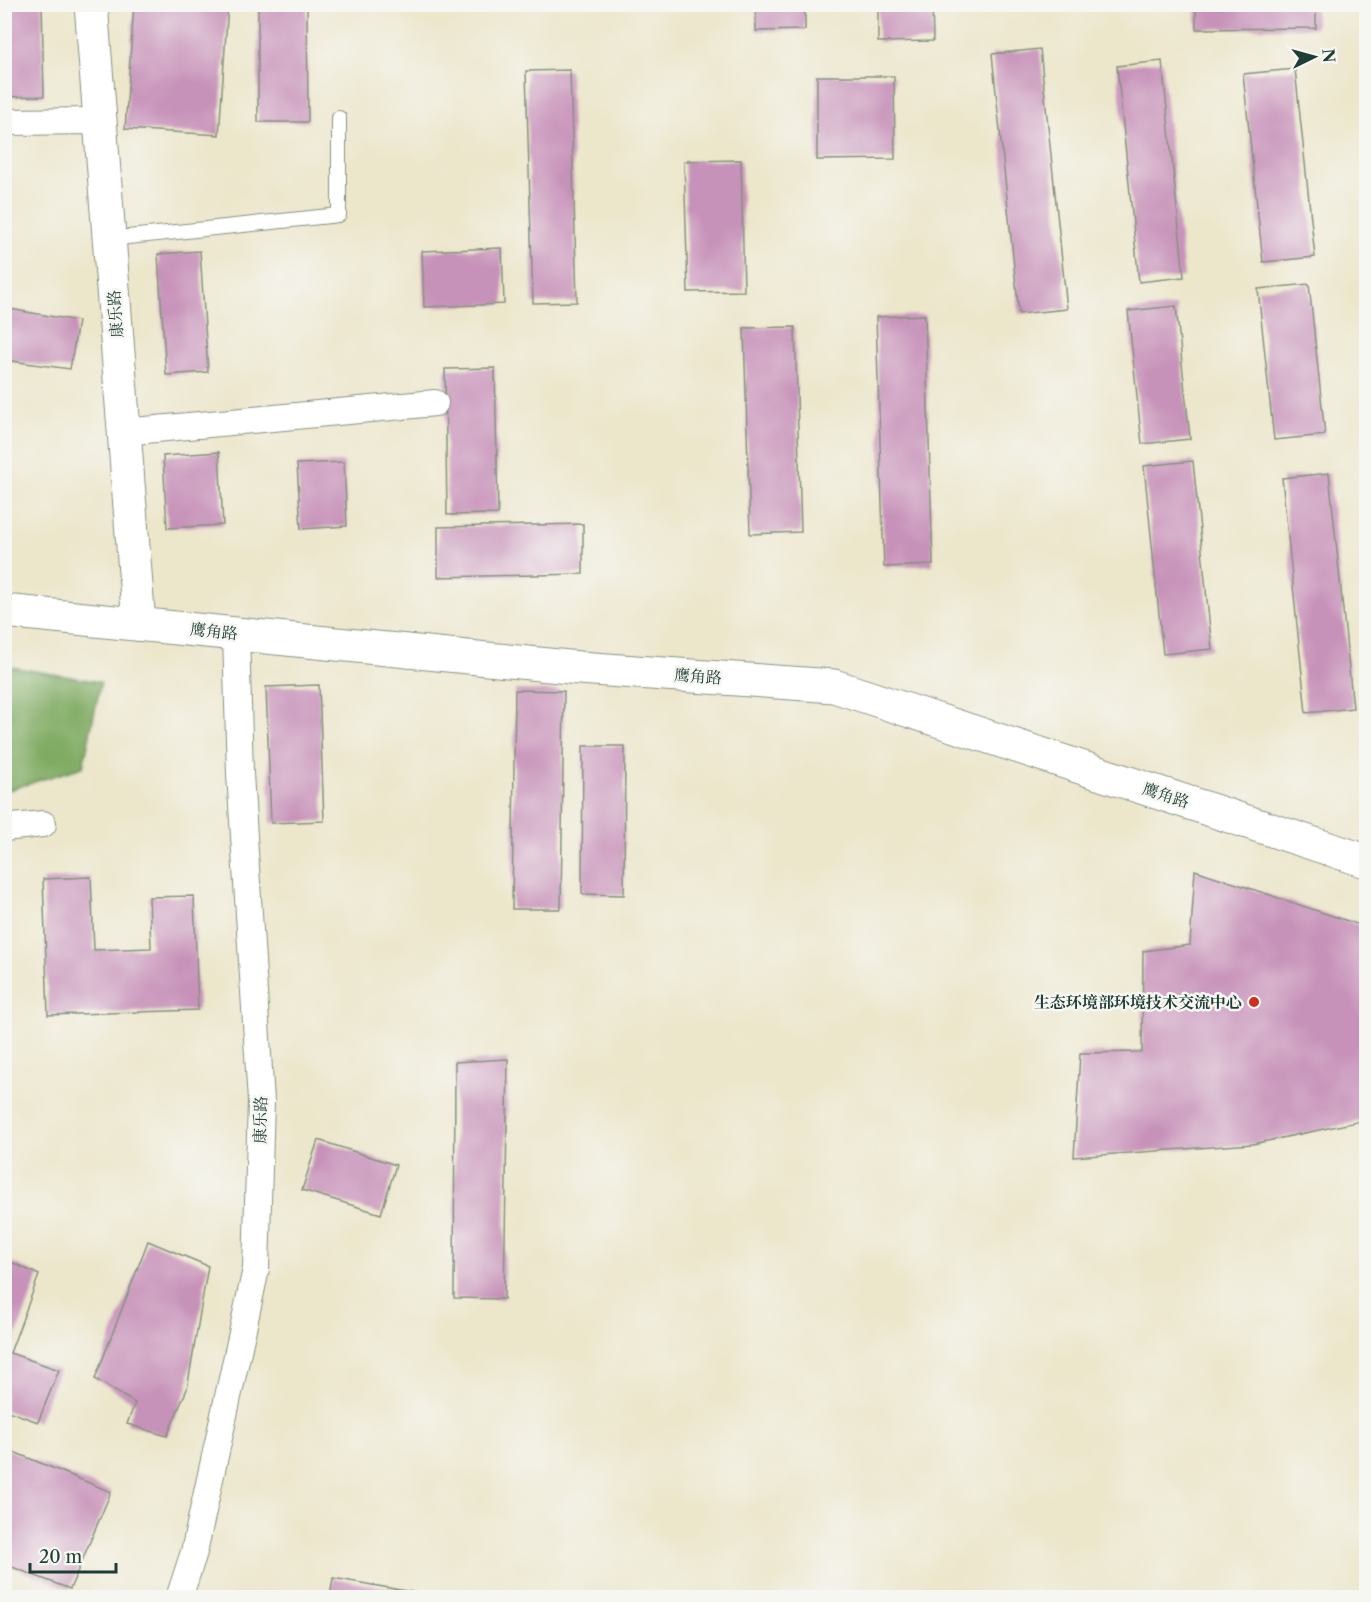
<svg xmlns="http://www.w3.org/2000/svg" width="1371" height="1602" font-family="'Libre Caslon Text','Noto Serif SC',serif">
  <rect width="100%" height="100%" fill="#f6f6f2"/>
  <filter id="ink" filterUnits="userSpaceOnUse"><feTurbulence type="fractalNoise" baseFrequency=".0167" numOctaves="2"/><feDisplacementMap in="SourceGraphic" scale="12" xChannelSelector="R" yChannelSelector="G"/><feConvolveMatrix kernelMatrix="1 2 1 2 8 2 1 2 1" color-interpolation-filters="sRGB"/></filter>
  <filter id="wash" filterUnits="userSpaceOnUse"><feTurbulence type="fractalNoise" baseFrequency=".008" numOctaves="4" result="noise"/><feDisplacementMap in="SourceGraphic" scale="24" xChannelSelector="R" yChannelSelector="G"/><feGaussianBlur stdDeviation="1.35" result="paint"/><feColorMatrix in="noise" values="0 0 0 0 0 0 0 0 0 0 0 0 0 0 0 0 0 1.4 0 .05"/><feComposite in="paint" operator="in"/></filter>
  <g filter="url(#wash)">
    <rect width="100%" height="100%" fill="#ece6cb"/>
    <path fill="#80ab63" stroke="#50744c" stroke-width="1.5" d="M 5,666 L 101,682 L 83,767 L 5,791 Z"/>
    <g id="blocks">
      <g fill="#c792b9">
        <path d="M 4,4 L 42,4 L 44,96 L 4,97 Z"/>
        <path d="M 134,4 L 228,4 L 219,135 L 125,129 Z"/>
        <path d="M 258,4 L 307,4 L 308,122 L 258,122 Z"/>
        <path d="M 756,4 L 805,4 L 805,30 L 756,31 Z"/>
        <path d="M 878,4 L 932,4 L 933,41 L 878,42 Z"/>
        <path d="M 1196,4 L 1316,4 L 1316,28 L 1196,29 Z"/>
        <path d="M 1040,49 L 1067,309 L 1019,314 L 992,54 Z"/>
        <path d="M 1162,61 L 1184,277 L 1139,282 L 1117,66 Z"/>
        <path d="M 1295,69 L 1315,257 L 1263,262 L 1243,74 Z"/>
        <path d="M 570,70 L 577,302 L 533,303 L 526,71 Z"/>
        <path d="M 817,76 L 894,76 L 895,159 L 817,160 Z"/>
        <path d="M 741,160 L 744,291 L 688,292 L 684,161 Z"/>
        <path d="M 502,248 L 504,304 L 424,307 L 422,251 Z"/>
        <path d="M 200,251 L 208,372 L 166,375 L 158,254 Z"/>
        <path d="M 1309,284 L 1325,435 L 1274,440 L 1258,289 Z"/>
        <path d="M 1176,306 L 1190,439 L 1142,444 L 1128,311 Z"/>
        <path d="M 4,308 L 78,321 L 70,369 L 4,360 Z"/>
        <path d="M 925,315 L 933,565 L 884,567 L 876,317 Z"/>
        <path d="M 795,327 L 801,532 L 750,534 L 744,328 Z"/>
        <path d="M 495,368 L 498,514 L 447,515 L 445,369 Z"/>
        <path d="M 219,452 L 223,525 L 167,528 L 163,456 Z"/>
        <path d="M 1193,461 L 1212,649 L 1163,654 L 1144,466 Z"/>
        <path d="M 344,462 L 347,526 L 301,529 L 297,464 Z"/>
        <path d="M 1329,473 L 1353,708 L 1306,713 L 1282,478 Z"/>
        <path d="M 583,524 L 583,574 L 438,577 L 438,527 Z"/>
        <path d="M 319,685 L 324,821 L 271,823 L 266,687 Z"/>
        <path d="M 515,690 L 564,691 L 561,909 L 512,909 Z"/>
        <path d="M 583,746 L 625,746 L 624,895 L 582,894 Z"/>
        <path d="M 1195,870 L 1366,927 L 1366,1120 L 1253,1144 L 1074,1157 L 1080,1053 L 1142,1052 L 1143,951 L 1190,945 Z"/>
        <path d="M 91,877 L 94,950 L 151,948 L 149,897 L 194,896 L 198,1010 L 48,1015 L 43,879 Z"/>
        <path d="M 508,1059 L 504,1299 L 454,1298 L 455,1062 Z"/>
        <path d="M 318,1140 L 396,1165 L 381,1214 L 302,1190 Z"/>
        <path d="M 148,1241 L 208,1266 L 187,1389 L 167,1436 L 127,1424 L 135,1403 L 95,1379 Z"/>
        <path d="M 5,1259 L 39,1275 L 10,1353 L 59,1370 L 38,1422 L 5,1410 Z"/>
        <path d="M 4,1448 L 111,1492 L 70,1589 L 4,1564 Z"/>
        <path d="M 333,1578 L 434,1596 L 434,1598 L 330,1598 Z"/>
      </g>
    </g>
  </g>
  <g filter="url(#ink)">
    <use href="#blocks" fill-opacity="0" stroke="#869280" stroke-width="1.5"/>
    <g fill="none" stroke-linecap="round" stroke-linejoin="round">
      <defs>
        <path id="service" d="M 109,239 L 339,215 L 339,118"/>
        <g id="minor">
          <path d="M 4,122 L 100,121"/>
          <path d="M 124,432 L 435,403"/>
          <path d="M 4,828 L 43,824"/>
          <path d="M 179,1598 L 194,1552 L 256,1269 L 261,1101 L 240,774 L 236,634"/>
        </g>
        <path id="tertiary" d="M 91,4 L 139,624"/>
        <path id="secondary" d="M 4,611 L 579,668 L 834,686 L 1366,861"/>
      </defs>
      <use href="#service" stroke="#869280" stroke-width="16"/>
      <use href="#minor" stroke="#869280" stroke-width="28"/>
      <use href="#tertiary" stroke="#869280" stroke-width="35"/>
      <use href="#secondary" stroke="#869280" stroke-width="35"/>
      <use href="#service" stroke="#fff" stroke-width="14"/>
      <use href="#minor" stroke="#fff" stroke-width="26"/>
      <use href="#tertiary" stroke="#fff" stroke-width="33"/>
      <use href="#secondary" stroke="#fff" stroke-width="33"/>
    </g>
  </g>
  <circle fill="#c8321e" stroke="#f6f6f2" stroke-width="2" cx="1254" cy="1002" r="6"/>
  <g text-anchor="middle" stroke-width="5" stroke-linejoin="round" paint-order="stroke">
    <g font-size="16" fill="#1f3d34" stroke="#f6f6f2">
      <text transform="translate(115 314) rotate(-94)" y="6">康乐路</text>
      <text transform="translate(214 631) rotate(6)" y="6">鹰角路</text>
      <text transform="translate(698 676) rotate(4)" y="6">鹰角路</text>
      <text transform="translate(1166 795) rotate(18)" y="6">鹰角路</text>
      <text transform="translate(260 1120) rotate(-89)" y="6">康乐路</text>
    </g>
    <g font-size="16" font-weight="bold" fill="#1f3d34" stroke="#f6f6f2" text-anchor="end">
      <text x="1242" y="1008">生态环境部环境技术交流中心</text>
    </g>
  </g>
  <rect width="1371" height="1602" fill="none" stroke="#f6f6f2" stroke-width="24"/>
  <g transform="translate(1314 57) rotate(85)" stroke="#f6f6f2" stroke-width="4.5" paint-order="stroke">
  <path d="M0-4.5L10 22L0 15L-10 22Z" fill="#1f3d34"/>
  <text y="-9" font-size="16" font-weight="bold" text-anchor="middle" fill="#1f3d34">N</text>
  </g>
  <path d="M30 1563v9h86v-9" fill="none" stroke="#1f3d34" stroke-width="3"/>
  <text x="39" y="1563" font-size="18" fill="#1f3d34" stroke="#f6f6f2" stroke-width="4.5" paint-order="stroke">20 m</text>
</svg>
